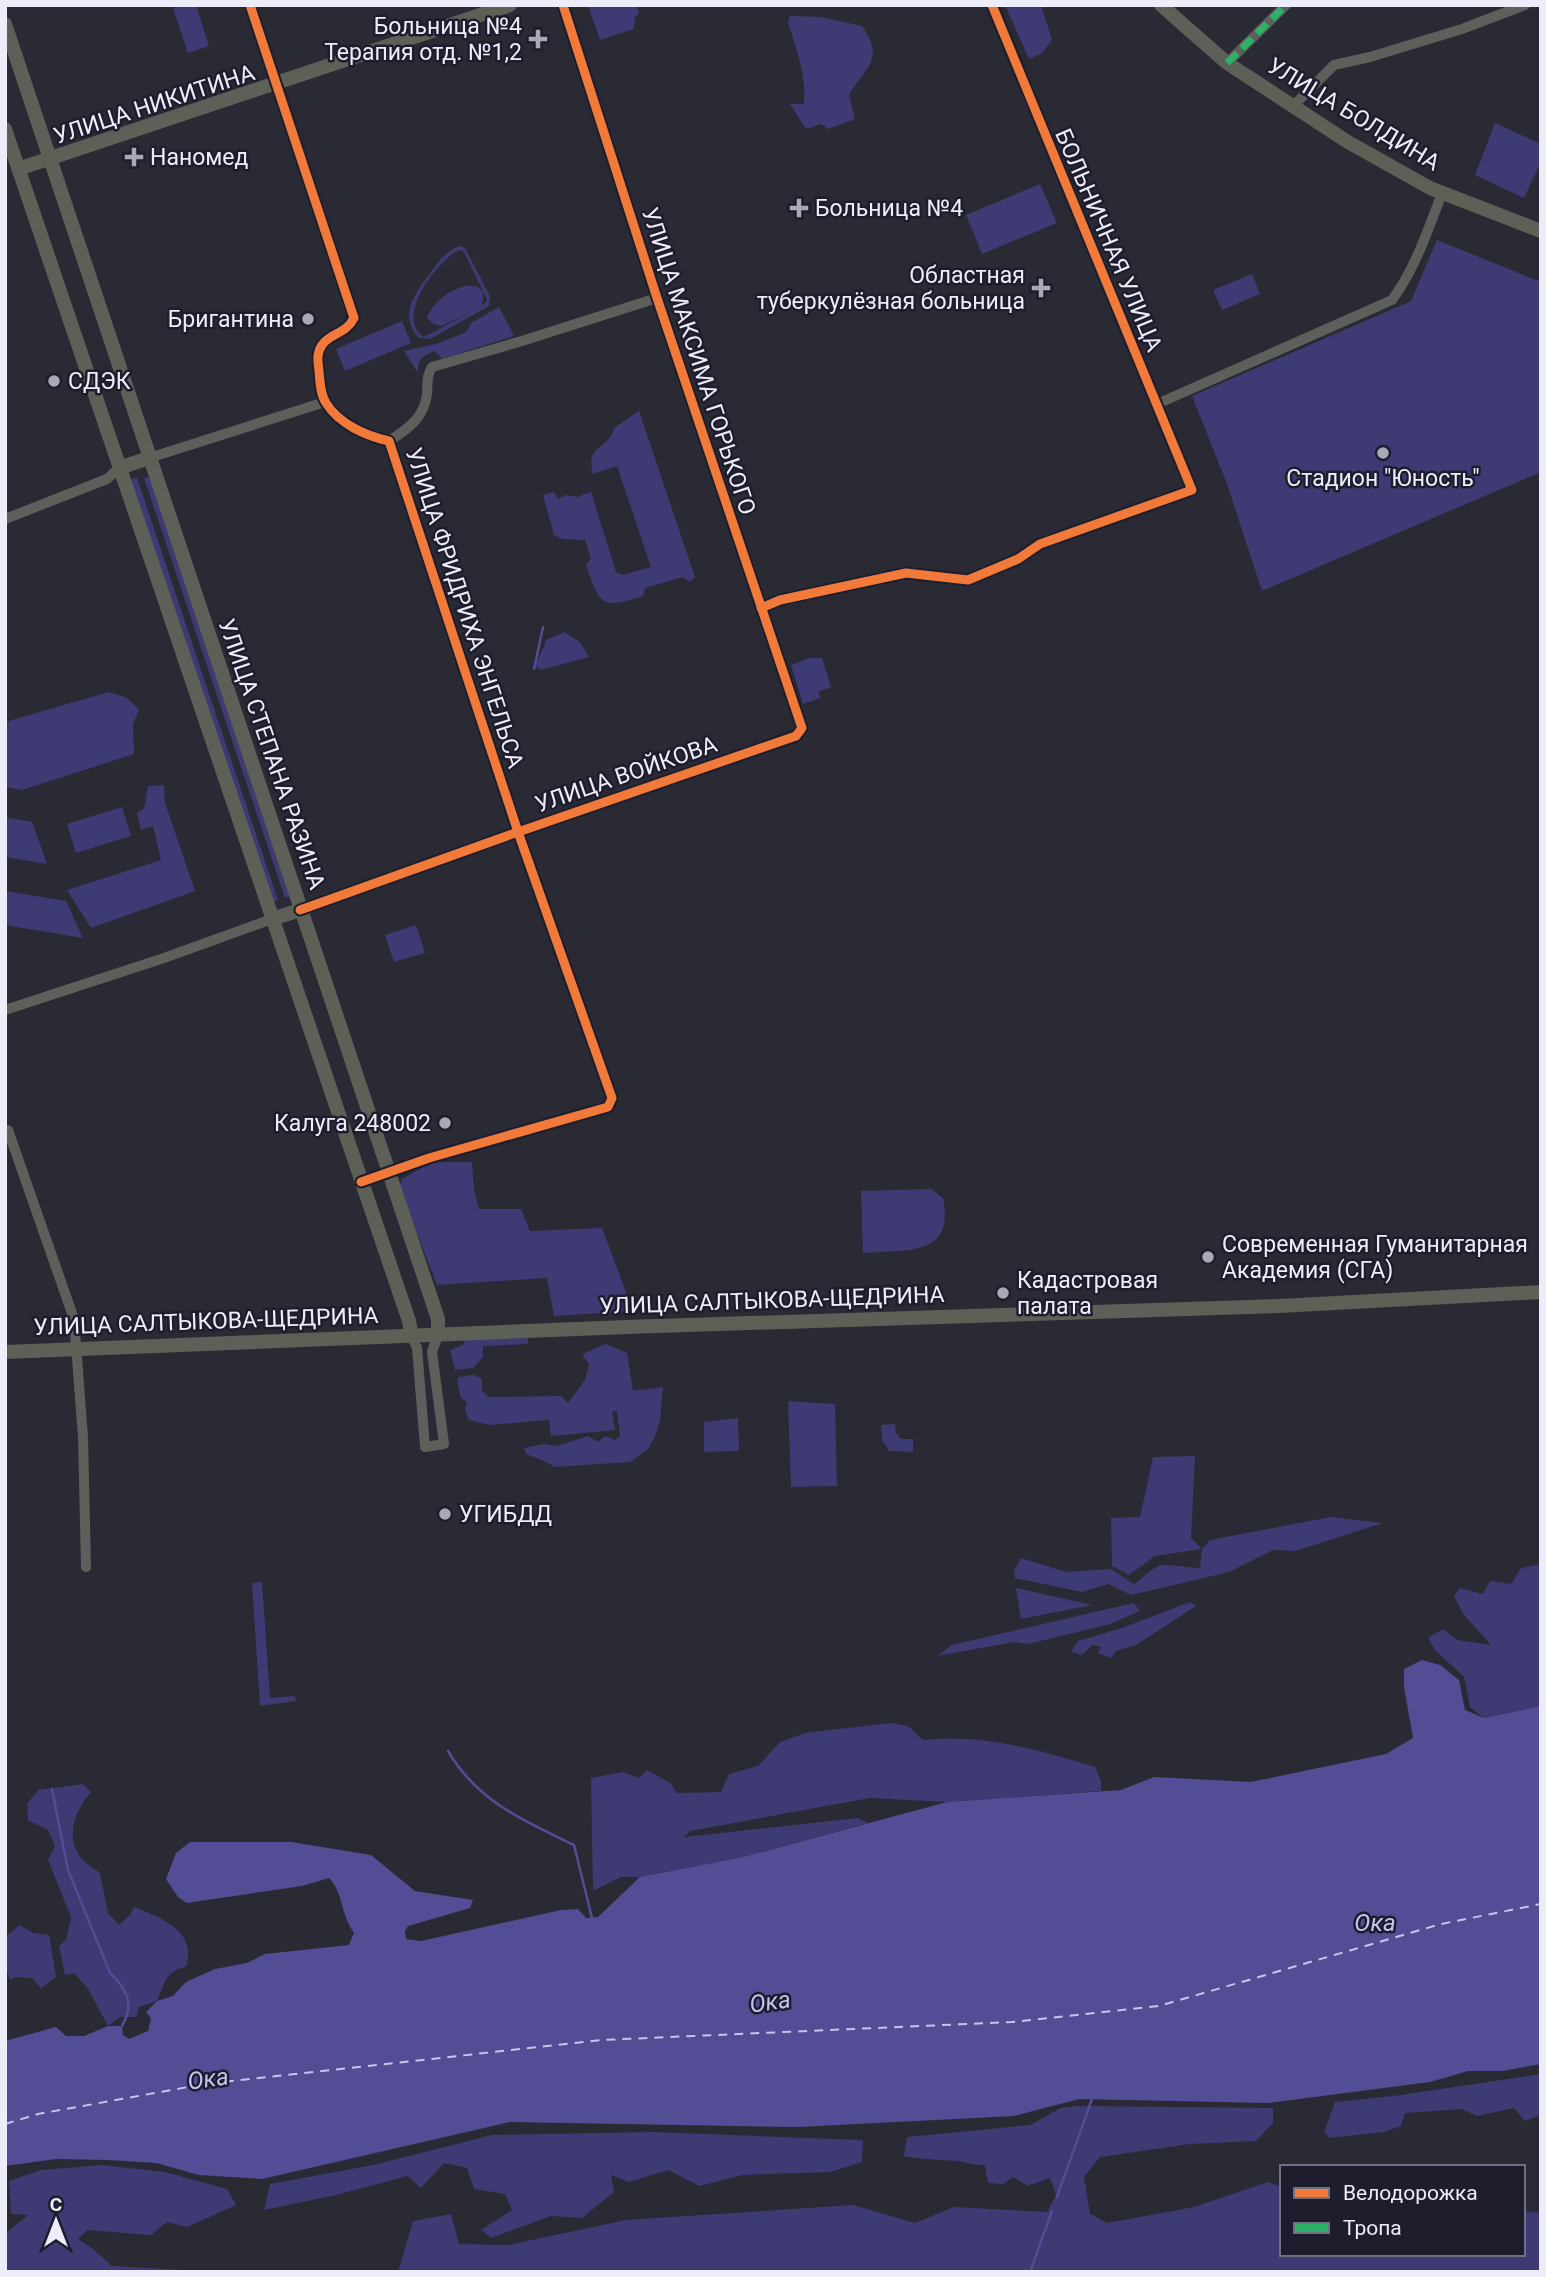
<svg xmlns="http://www.w3.org/2000/svg" width="1546" height="2277" font-family="Roboto,sans-serif">
  <rect width="100%" height="100%" fill="#2a2a34"/>
  <g fill="#3e3a73" fill-rule="evenodd">
    <path d="M 183,5 L 196,5 L 209,46 L 188,53 L 173,8 Z"/>
    <path d="M 590,5 L 636,5 L 639,14 L 635,17 L 634,29 L 600,40 L 589,8 Z"/>
    <path d="M 1005,5 L 1041,5 L 1052,40 L 1042,53 L 1029,59 Z"/>
    <path d="M 790,16 L 821,17 L 862,26 C 885,60 867,65 849,95 L 855,119 L 828,129 L 821,124 L 806,129 L 790,104 L 804,104 C 807,75 796,49 788,22 Z"/>
    <path d="M 1495,123 L 1541,144 L 1541,161 L 1524,198 L 1475,175 Z"/>
    <path d="M 1040,184 L 1057,223 L 982,254 L 966,215 Z"/>
    <path d="M 1437,240 L 1541,282 L 1541,472 L 1262,591 L 1227,484 L 1192,396 L 1411,301 Z"/>
    <path d="M 460,246 L 465,248 L 490,296 L 489,306 L 430,339 L 419,338 C 397,316 416,291 431,272 C 438,262 447,250 460,246 ZM 460,250 L 464,252 L 487,300 L 481,307 C 495,270 438,286 427,318 L 434,324 L 442,326 L 480,307 L 424,337 C 393,317 439,258 460,250 Z"/>
    <path d="M 1252,274 L 1260,294 L 1222,310 L 1213,290 Z"/>
    <path d="M 499,307 L 514,336 L 442,359 L 435,351 C 423,355 417,359 418,373 L 404,351 L 439,343 L 466,332 L 471,323 Z"/>
    <path d="M 402,321 L 411,343 L 345,371 L 336,349 Z"/>
    <path d="M 639,411 L 695,577 L 690,582 L 683,577 L 645,588 L 643,596 C 601,610 600,605 586,565 L 591,558 L 585,540 L 563,539 L 554,535 L 543,495 L 554,492 L 558,499 L 566,495 L 577,497 L 591,492 L 616,572 L 622,575 L 651,567 L 617,466 L 593,474 C 585,443 608,451 614,428 Z"/>
    <path d="M 152,476 L 292,896 L 285,898 L 144,478 Z"/>
    <path d="M 137,478 L 278,900 L 272,902 L 129,480 Z"/>
    <path d="M 564,632 L 580,642 L 589,657 L 541,670 L 536,667 C 537,656 544,651 546,640 Z"/>
    <path d="M 810,658 L 822,658 L 831,687 L 818,692 L 821,698 L 803,704 L 791,665 Z"/>
    <path d="M 109,692 L 127,698 L 139,710 L 133,724 L 134,754 L 22,790 L 5,787 L 5,722 Z"/>
    <path d="M 164,785 L 165,803 L 195,891 L 91,928 L 67,890 L 161,860 L 153,826 L 141,830 L 137,813 L 144,809 L 148,786 Z"/>
    <path d="M 122,807 L 131,836 L 76,853 L 67,824 Z"/>
    <path d="M 5,817 L 32,822 L 47,864 L 5,857 Z"/>
    <path d="M 5,891 L 66,901 L 83,938 L 5,925 Z"/>
    <path d="M 416,925 L 425,953 L 394,962 L 385,935 Z"/>
    <path d="M 432,1162 L 472,1162 L 474,1191 L 479,1209 L 521,1209 L 530,1231 L 602,1228 L 633,1311 L 554,1316 L 547,1278 L 437,1285 L 399,1186 L 402,1179 Z"/>
    <path d="M 931,1189 L 943,1198 C 955,1258 906,1249 863,1253 L 861,1191 Z"/>
    <path d="M 528,1337 L 528,1344 L 483,1346 L 483,1357 L 473,1368 L 455,1370 L 450,1350 L 463,1345 L 466,1339 Z"/>
    <path d="M 606,1344 L 627,1353 L 633,1391 L 663,1387 L 660,1422 L 654,1438 L 648,1449 L 630,1462 L 555,1467 L 544,1461 L 526,1454 L 524,1448 L 544,1444 L 557,1446 L 588,1436 L 598,1442 L 605,1436 L 615,1440 L 620,1436 L 617,1411 L 612,1411 L 615,1430 L 551,1436 L 549,1420 L 489,1425 L 469,1420 L 465,1410 L 467,1402 L 461,1398 L 457,1381 L 459,1377 L 474,1375 L 482,1379 L 482,1390 L 488,1397 L 561,1396 L 568,1403 L 585,1380 L 589,1364 L 582,1354 Z"/>
    <path d="M 788,1401 L 835,1404 L 837,1486 L 791,1487 Z"/>
    <path d="M 738,1418 L 739,1451 L 704,1452 L 704,1422 Z"/>
    <path d="M 895,1424 L 896,1433 L 901,1439 L 913,1439 L 913,1452 L 889,1451 L 882,1440 L 881,1425 Z"/>
    <path d="M 1195,1456 L 1191,1538 L 1202,1549 L 1210,1540 L 1331,1517 L 1383,1523 L 1295,1551 L 1273,1550 L 1229,1572 L 1131,1595 L 1108,1584 L 1082,1592 L 1015,1578 L 1014,1571 L 1021,1558 L 1066,1572 L 1111,1569 L 1134,1584 C 1142,1579 1150,1569 1159,1566 C 1164,1563 1190,1568 1200,1568 L 1202,1549 L 1155,1556 L 1129,1575 L 1112,1566 L 1111,1518 L 1140,1517 L 1153,1457 Z"/>
    <path d="M 1541,1564 L 1541,1706 L 1484,1718 L 1470,1707 L 1464,1677 L 1435,1650 L 1428,1638 L 1443,1629 L 1457,1640 L 1491,1645 L 1464,1615 L 1454,1596 L 1460,1588 L 1483,1594 L 1490,1581 L 1511,1584 L 1521,1568 Z"/>
    <path d="M 262,1582 L 270,1698 L 295,1696 L 296,1701 L 260,1706 L 252,1583 Z"/>
    <path d="M 1016,1588 L 1092,1605 L 1021,1619 Z"/>
    <path d="M 1190,1602 L 1196,1606 L 1136,1645 L 1116,1651 L 1111,1658 L 1098,1653 L 1101,1647 L 1092,1645 L 1082,1655 L 1071,1652 L 1078,1641 L 1122,1628 Z"/>
    <path d="M 1134,1603 L 1140,1611 L 1110,1624 L 1028,1644 L 1014,1642 L 937,1656 L 952,1645 Z"/>
    <path d="M 890,1723 L 908,1726 L 923,1740 C 980,1733 1040,1750 1095,1767 L 1101,1781 L 1101,1791 L 947,1802 L 870,1798 L 690,1831 L 684,1837 L 858,1818 L 868,1823 L 743,1857 L 640,1877 L 621,1877 L 593,1891 L 591,1778 L 623,1772 L 639,1778 L 647,1770 L 670,1783 L 677,1793 L 721,1792 L 729,1774 L 758,1766 L 780,1742 L 805,1733 Z"/>
    <path d="M 83,1784 L 91,1792 C 75,1811 64,1837 82,1859 C 86,1864 95,1869 100,1873 L 108,1913 L 119,1925 L 131,1914 L 134,1907 C 150,1913 181,1925 186,1943 C 189,1950 188,1958 187,1966 C 165,1972 165,1982 157,2001 L 139,2007 L 136,2017 L 120,2017 L 108,2026 L 88,1989 L 74,1973 L 65,1975 L 59,1946 L 66,1940 L 71,1917 L 48,1860 L 55,1846 L 48,1830 L 28,1820 L 27,1804 L 38,1790 Z"/>
    <path d="M 20,1925 L 33,1933 L 49,1935 L 56,1977 L 41,1988 L 32,1978 L 15,1977 L 10,1980 L 5,1966 L 5,1937 Z"/>
    <path d="M 1541,2074 L 1541,2115 L 1525,2121 L 1514,2108 L 1477,2116 L 1462,2109 L 1405,2113 L 1401,2126 L 1384,2132 L 1330,2138 L 1324,2132 L 1335,2102 L 1394,2096 Z"/>
    <path d="M 1077,2106 L 1273,2108 L 1273,2123 L 1256,2141 L 1190,2144 L 1100,2157 L 1084,2177 L 1090,2214 L 1107,2223 L 1194,2207 L 1268,2182 L 1282,2187 L 1282,2254 L 1523,2254 L 1523,2211 L 1541,2213 L 1541,2272 L 398,2272 L 413,2221 L 451,2214 L 459,2244 L 508,2245 L 626,2220 L 853,2205 L 915,2223 L 954,2207 L 1047,2212 L 1056,2195 L 1050,2178 L 1028,2186 L 1013,2177 L 1003,2184 L 988,2183 L 985,2165 C 975,2166 967,2162 956,2161 C 938,2159 922,2160 904,2156 L 907,2137 L 1030,2125 L 1061,2108 Z"/>
    <path d="M 652,2132 L 863,2140 L 862,2162 L 830,2172 L 742,2175 L 700,2186 L 668,2170 L 629,2182 L 611,2175 L 614,2192 L 582,2218 L 551,2216 L 491,2238 L 481,2230 L 512,2210 L 505,2194 L 474,2189 L 467,2168 L 444,2163 L 421,2188 L 408,2176 L 336,2195 L 264,2210 L 270,2184 L 373,2165 L 492,2135 Z"/>
    <path d="M 102,2165 L 165,2172 L 227,2189 L 236,2205 L 187,2227 L 167,2222 L 151,2235 L 87,2230 L 78,2239 L 93,2249 L 112,2266 L 219,2272 L 5,2272 L 5,2234 L 28,2215 L 11,2214 L 9,2181 L 41,2170 Z"/>
  </g>
  <path fill="#534d96" d="M 1422,1660 L 1440,1665 L 1459,1680 L 1465,1710 L 1484,1718 L 1541,1706 L 1541,2064 L 1502,2071 L 1468,2071 L 1430,2082 L 1268,2103 L 1079,2099 L 1014,2116 L 798,2127 L 510,2122 L 262,2179 L 199,2175 L 156,2163 L 108,2160 L 56,2159 L 5,2166 L 5,2041 L 56,2027 L 66,2036 L 84,2036 L 108,2026 L 122,2026 L 123,2035 L 129,2039 L 148,2031 L 151,2018 L 146,2012 L 157,2001 L 173,1996 L 186,1982 L 215,1969 L 247,1963 L 265,1954 L 349,1945 L 354,1933 C 341,1915 343,1892 329,1878 L 302,1886 L 187,1903 L 178,1897 L 166,1879 L 176,1853 L 190,1842 L 291,1842 L 371,1855 L 415,1891 L 473,1900 L 470,1908 L 408,1926 L 405,1931 L 406,1939 L 421,1941 L 561,1910 L 578,1909 L 586,1918 L 598,1917 L 640,1877 L 743,1857 L 947,1802 L 1121,1790 L 1154,1777 L 1251,1782 L 1386,1754 L 1413,1738 L 1404,1687 L 1404,1669 Z"/>
  <g fill="none" stroke-linecap="round" stroke-linejoin="round">
    <g stroke="#534d96" stroke-width="2.5">
      <path d="M 534,669 L 543,627"/>
      <path d="M 448,1751 C 477,1801 524,1821 574,1845 L 592,1918"/>
      <path d="M 52,1789 L 68,1870 L 110,1973 C 127,1989 135,2004 122,2026"/>
      <path d="M 1057,2197 L 1092,2099"/>
      <path d="M 1030,2272 L 1052,2211"/>
    </g>
    <path stroke="#c4c5f1" stroke-width="2" stroke-dasharray="9 7" stroke-linecap="butt" d="M 5,2124 L 38,2114 L 205,2084 L 602,2040 L 1012,2022 L 1159,2006 L 1441,1924 L 1541,1904"/>
    <g stroke="#5d605a" stroke-width="10">
      <path d="M 1227,63 L 1286,5"/>
      <path d="M 1292,107 L 1334,65 L 1370,57 L 1462,29 L 1525,5"/>
      <path d="M 1157,404 L 1392,300 C 1415,269 1428,230 1442,193"/>
      <path d="M 389,441 C 408,429 424,418 427,394 C 428,383 426,377 432,367 L 522,341 L 657,298"/>
      <path d="M 149,458 L 325,402"/>
      <path d="M 5,519 L 107,479 L 119,468"/>
      <path d="M 761,608 L 780,600 L 906,573 L 968,580 L 1018,559 L 1040,544 L 1192,490 L 992,5"/>
      <path d="M 5,1010 L 164,958 L 272,919"/>
      <path d="M 8,1130 L 74,1319 L 83,1437 L 86,1567"/>
      <path d="M 361,1182 L 429,1158 L 608,1107 L 612,1098 L 518,832"/>
      <path d="M 412,1337 L 417,1348 L 425,1447 L 444,1444 L 432,1352 L 438,1335"/>
    </g>
    <g stroke="#5d605a" stroke-width="12">
      <path d="M 250,5 L 354,318 C 346,334 330,333 322,345 C 316,354 318,362 319,371 C 320,381 320,394 326,403 C 339,424 366,436 389,441 L 518,832"/>
      <path d="M 300,910 L 518,832 L 796,736 L 802,728 L 657,298 L 563,5"/>
    </g>
    <g stroke="#5d6057" stroke-width="14">
      <path d="M 1161,5 L 1227,63 L 1348,142 L 1430,188 L 1541,231"/>
      <path d="M 5,24 L 438,1319 L 438,1335"/>
      <path d="M 5,129 L 409,1321 L 412,1337"/>
      <path d="M 18,169 L 510,5"/>
      <path d="M 119,468 L 149,458"/>
      <path d="M 272,919 L 300,910"/>
      <path d="M 5,1352 L 627,1327 L 1279,1306 L 1541,1292"/>
    </g>
    <path stroke="#2db169" stroke-width="7" stroke-dasharray="14 7" stroke-linecap="butt" d="M 1227,63 L 1286,5"/>
    <defs>
      <g id="cycleway">
        <path d="M 250,5 L 354,318 C 346,334 330,333 322,345 C 316,354 318,362 319,371 C 320,381 320,394 326,403 C 339,424 366,436 389,441 L 518,832 L 612,1098 L 608,1107 L 429,1158 L 361,1182"/>
        <path d="M 761,608 L 780,600 L 906,573 L 968,580 L 1018,559 L 1040,544 L 1192,490 L 992,5"/>
        <path d="M 300,910 L 518,832 L 796,736 L 802,728 L 657,298 L 563,5"/>
      </g>
    </defs>
    <use href="#cycleway" stroke="#1d1d2e" stroke-width="13"/>
    <use href="#cycleway" stroke="#f17a3a" stroke-width="9"/>
  </g>
  <g fill="#a9a9b5" stroke="#1d1d2e" stroke-width="2.5">
    <path d="M534.5 28.5h7v7h7v7h-7v7h-7v-7h-7v-7h7z"/>
    <path d="M130.5 146.5h7v7h7v7h-7v7h-7v-7h-7v-7h7z"/>
    <path d="M795.5 197.5h7v7h7v7h-7v7h-7v-7h-7v-7h7z"/>
    <path d="M1037.5 277.5h7v7h7v7h-7v7h-7v-7h-7v-7h7z"/>
    <circle cx="308" cy="319" r="7"/>
    <circle cx="54" cy="381" r="7"/>
    <circle cx="1383" cy="453" r="7"/>
    <circle cx="445" cy="1123" r="7"/>
    <circle cx="1208" cy="1257" r="7"/>
    <circle cx="1003" cy="1293" r="7"/>
    <circle cx="445" cy="1514" r="7"/>
  </g>
  <g text-anchor="middle" stroke-width="5" stroke-linejoin="round" paint-order="stroke">
    <g font-size="23" fill="#ededfa" stroke="#1d1d2e" text-anchor="start">
      <text x="522" y="34" text-anchor="end">Больница №4<tspan x="522" dy="26">Терапия отд. №1,2</tspan></text>
      <text x="150" y="165">Наномед</text>
      <text x="815" y="216">Больница №4</text>
      <text x="1025" y="283" text-anchor="end">Областная<tspan x="1025" dy="26">туберкулёзная больница</tspan></text>
      <text x="294" y="327" text-anchor="end">Бригантина</text>
      <text x="68" y="389">СДЭК</text>
      <text x="1383" y="486" text-anchor="middle">Стадион "Юность"</text>
      <text x="431" y="1131" text-anchor="end">Калуга 248002</text>
      <text x="1222" y="1252">Современная Гуманитарная<tspan x="1222" dy="26">Академия (СГА)</tspan></text>
      <text x="1017" y="1288">Кадастровая<tspan x="1017" dy="26">палата</tspan></text>
      <text x="459" y="1522">УГИБДД</text>
    </g>
    <g font-size="23" fill="#ededfa" stroke="#1d1d2e">
      <text transform="translate(154 104) rotate(-18)" y="8">УЛИЦА НИКИТИНА</text>
      <text transform="translate(1354 114) rotate(31)" y="8">УЛИЦА БОЛДИНА</text>
      <text transform="translate(1109 240) rotate(67)" y="8">БОЛЬНИЧНАЯ УЛИЦА</text>
      <text transform="translate(699 361) rotate(72)" y="8">УЛИЦА МАКСИМА ГОРЬКОГО</text>
      <text transform="translate(465 608) rotate(72)" y="8">УЛИЦА ФРИДРИХА ЭНГЕЛЬСА</text>
      <text transform="translate(272 754) rotate(71)" y="8">УЛИЦА СТЕПАНА РАЗИНА</text>
      <text transform="translate(626 774) rotate(-19)" y="8">УЛИЦА ВОЙКОВА</text>
      <text transform="translate(772 1300) rotate(-2)" y="8">УЛИЦА САЛТЫКОВА-ЩЕДРИНА</text>
      <text transform="translate(206 1321) rotate(-2)" y="8">УЛИЦА САЛТЫКОВА-ЩЕДРИНА</text>
    </g>
    <g font-size="24" font-style="italic" fill="#c4c5f1" stroke="#1d1d2e">
      <text x="1375" y="1931">Ока</text>
      <text transform="translate(770 2002) rotate(-8)" y="8">Ока</text>
      <text transform="translate(208 2079) rotate(-8)" y="8">Ока</text>
    </g>
  </g>
  <rect width="1546" height="2277" fill="none" stroke="#ededfa" stroke-width="14"/>
  <rect x="1280" y="2165" width="245" height="91" fill="#1d1d2e" stroke="#707080" stroke-width="2"/>
  <rect x="1294" y="2188" width="35" height="10" fill="#f17a3a" stroke="#707080" stroke-width="2"/>
  <text x="1343" y="2200" font-size="21" fill="#ededfa">Велодорожка</text>
  <rect x="1294" y="2223" width="35" height="10" fill="#2db169" stroke="#707080" stroke-width="2"/>
  <text x="1343" y="2235" font-size="21" fill="#ededfa">Тропа</text>
  <g transform="translate(56 2221)" stroke="#1d1d2e" stroke-width="5" paint-order="stroke">
  <path d="M0-5L12 26L0 18L-12 26Z" fill="#ededfa"/>
  <text y="-10" font-size="19" font-weight="bold" text-anchor="middle" fill="#ededfa">С</text>
  </g>
</svg>
